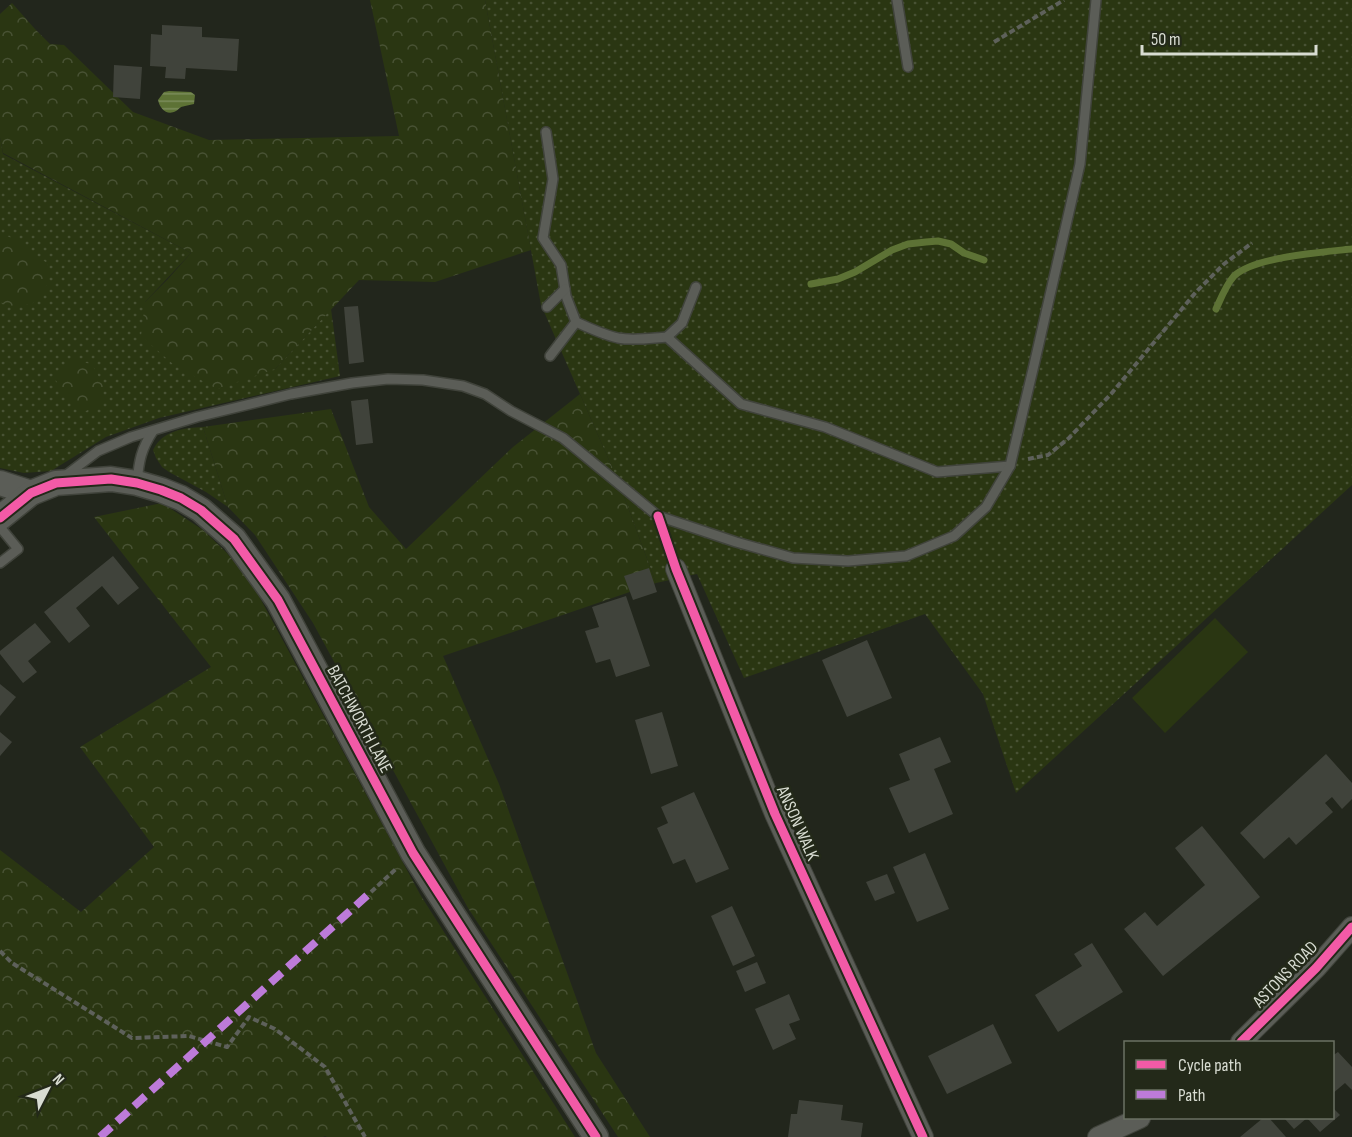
<svg xmlns="http://www.w3.org/2000/svg" width="1352" height="1137" font-family="'Sofia Sans Condensed',sans-serif">
  <defs>
    <pattern id="grass-dots" width="8" height="8" patternUnits="userSpaceOnUse" patternTransform="scale(1.5)"><rect width="8" height="8" fill="#2a3612"/><path d="M2 2h.1M6 6h.1" fill="none" stroke="#485234" stroke-width="1.8" stroke-linecap="round"/></pattern>
    <pattern id="forest-crowns" width="20" height="18" patternUnits="userSpaceOnUse" patternTransform="scale(1.5)"><rect width="20" height="18" fill="#2a3612"/><path d="M2 6a3 3 0 1 1 6 0M12 15a3 3 0 1 1 6 0" fill="none" stroke="#485234"/></pattern>
    <pattern id="water-rules" width="6" height="5" patternUnits="userSpaceOnUse" patternTransform="scale(1.5)"><rect width="6" height="5" fill="#5d7235"/><path d="M0 2.5h6" fill="none" stroke="#7b8c5b"/></pattern>
  </defs>
  <rect width="100%" height="100%" fill="#22261c"/>
  <g fill="url(#grass-dots)">
    <path d="M 485,0 L 1352,0 L 1352,485 L 1016,793 L 983,694 L 925,614 L 744,678 L 697,574 L 656,583 L 619,483 L 541,305 Z"/>
    <path d="M 0,137 L 3,154 L 191,253 L 145,302 L 275,369 L 331,309 L 340,376 L 159,418 L 106,437 L 51,471 L 24,473 L 0,468 Z"/>
    <path d="M 203,427 L 228,507 L 206,492 L 169,472 L 162,467 L 156,458 L 153,450 C 163,430 184,428 203,427 Z"/>
  </g>
  <g fill="url(#forest-crowns)">
    <path d="M 370,0 L 485,0 L 531,250 L 435,282 L 359,280 L 275,369 L 217,389 L 174,365 L 141,336 L 145,302 L 168,279 L 191,253 L 3,153 L 0,137 L 0,14 L 12,3 L 35,29 L 50,44 L 64,45 L 133,112 L 209,140 L 399,136 Z"/>
    <path d="M 0,233 L 14,239 L 47,263 L 48,284 L 32,304 L 6,306 L 0,301 Z"/>
    <path d="M 70,360 L 92,364 L 104,387 L 101,403 L 86,411 L 72,406 L 55,379 Z"/>
    <path d="M 580,394 L 619,483 L 656,583 L 443,656 L 499,784 L 596,1053 L 650,1137 L 618,1137 L 468,908 L 313,623 L 255,535 L 228,507 L 203,427 L 331,409 L 369,507 L 406,549 L 513,447 Z"/>
    <path d="M 162,503 L 203,530 L 227,553 L 254,587 L 421,896 L 575,1137 L 327,1137 L 325,1136 L 323,1137 L 0,1137 L 0,850 L 81,912 L 154,847 L 80,747 L 211,667 L 94,517 Z"/>
  </g>
  <path fill="#2a3612" d="M 1215,618 L 1248,652 L 1165,733 L 1132,698 Z"/>
  <path fill="url(#water-rules)" d="M 169,91 L 191,92 L 195,95 L 194,104 C 191,105 188,105 185,106 C 179,107 181,108 176,111 C 167,116 160,109 158,100 L 164,92 Z"/>
  <g fill="none" stroke-linecap="round" stroke-linejoin="round">
    <g stroke="#5d7235" stroke-width="7">
      <path d="M 811,284 L 838,279 L 855,272 L 892,250 L 908,244 L 926,242 L 938,241 L 951,244 L 964,253 L 984,260"/>
      <path d="M 1216,309 C 1221,298 1226,285 1234,276 C 1254,257 1323,252 1352,249"/>
    </g>
  </g>
  <g fill="#40433b">
    <path d="M 162,25 L 202,27 L 202,37 L 239,39 L 237,71 L 186,68 L 185,79 L 165,78 L 166,67 L 150,66 L 151,34 L 162,35 Z"/>
    <path d="M 114,65 L 142,67 L 140,99 L 113,97 Z"/>
    <path d="M 358,306 L 364,362 L 349,364 L 344,307 Z"/>
    <path d="M 368,399 L 373,443 L 356,445 L 351,401 Z"/>
    <path d="M 113,556 L 139,588 L 118,605 L 102,586 L 76,608 L 90,626 L 69,643 L 44,612 Z"/>
    <path d="M 649,568 L 657,592 L 633,600 L 624,576 Z"/>
    <path d="M 626,596 L 650,666 L 616,677 L 610,659 L 596,663 L 585,631 L 599,627 L 592,607 Z"/>
    <path d="M 35,623 L 51,642 L 28,661 L 37,672 L 23,683 L 0,654 L 0,651 Z"/>
    <path d="M 867,640 L 892,698 L 847,717 L 822,660 Z"/>
    <path d="M 0,684 L 16,697 L 0,716 Z"/>
    <path d="M 662,712 L 678,766 L 651,774 L 635,720 Z"/>
    <path d="M 0,732 L 12,742 L 0,756 Z"/>
    <path d="M 940,737 L 951,762 L 934,769 L 953,814 L 909,833 L 889,788 L 910,780 L 899,754 Z"/>
    <path d="M 1326,754 L 1352,783 L 1352,799 L 1342,809 L 1332,797 L 1325,803 L 1333,812 L 1296,845 L 1289,837 L 1264,859 L 1240,833 Z"/>
    <path d="M 694,792 L 729,869 L 696,883 L 685,859 L 673,864 L 657,828 L 668,823 L 661,807 Z"/>
    <path d="M 1202,826 L 1260,897 L 1163,976 L 1124,929 L 1145,912 L 1157,926 L 1205,885 L 1175,848 Z"/>
    <path d="M 925,853 L 949,909 L 917,922 L 893,867 Z"/>
    <path d="M 887,874 L 895,893 L 875,901 L 866,882 Z"/>
    <path d="M 732,906 L 755,956 L 733,966 L 711,916 Z"/>
    <path d="M 1092,943 L 1123,992 L 1058,1032 L 1035,995 L 1082,966 L 1074,954 Z"/>
    <path d="M 757,962 L 766,983 L 745,992 L 736,971 Z"/>
    <path d="M 789,994 L 800,1020 L 789,1024 L 796,1039 L 773,1050 L 755,1009 Z"/>
    <path d="M 993,1024 L 1012,1063 L 947,1094 L 928,1056 Z"/>
    <path d="M 1338,1052 L 1352,1067 L 1352,1090 L 1345,1083 L 1332,1094 L 1332,1056 Z"/>
    <path d="M 799,1100 L 843,1105 L 841,1120 L 863,1123 L 861,1137 L 788,1137 L 791,1114 L 797,1114 Z"/>
    <path d="M 1332,1107 L 1340,1115 L 1320,1132 L 1307,1118 L 1332,1118 Z"/>
    <path d="M 1263,1118 L 1269,1118 L 1286,1137 L 1240,1137 Z"/>
    <path d="M 1284,1118 L 1307,1118 L 1294,1129 Z"/>
  </g>
  <g fill="none" stroke-linecap="round" stroke-linejoin="round">
    <defs>
      <g id="service">
        <path d="M 897,0 L 908,67"/>
        <path d="M 546,132 L 553,179 L 543,238 L 561,265 L 566,296 L 576,322 C 589,328 604,335 618,338 C 634,341 651,338 667,337 L 741,404 L 825,427 L 937,472 L 1010,466"/>
        <path d="M 547,307 L 565,289"/>
        <path d="M 667,337 L 682,323 L 696,287"/>
        <path d="M 550,356 L 576,322"/>
        <path d="M 65,476 L 98,451 L 131,437 L 197,417 L 291,394 L 352,383 L 388,379 L 423,380 L 463,386 L 485,394 L 511,411 L 563,438 L 658,516 L 736,542 L 793,558 L 848,561 L 906,556 L 954,536 L 986,507 L 1010,466 L 1034,365 L 1080,164 L 1096,0"/>
        <path d="M 137,482 C 139,461 141,449 153,431"/>
        <path d="M 0,527 L 18,549 L 0,563"/>
      </g>
      <g id="minor">
        <path d="M 676,569 L 775,814 L 923,1137"/>
        <path d="M 1241,1042 L 1316,968 L 1352,927"/>
        <path d="M 1098,1137 L 1140,1118"/>
      </g>
      <g id="tertiary">
        <path d="M 0,483 L 31,493"/>
        <path d="M 0,518 L 31,493 L 56,483 L 111,479 L 137,483 L 161,490 L 181,498 L 201,510 L 234,539 L 278,600 L 413,853 L 596,1137"/>
      </g>
    </defs>
    <use href="#service" stroke="#40433b" stroke-width="12"/>
    <use href="#minor" stroke="#40433b" stroke-width="22"/>
    <use href="#tertiary" stroke="#40433b" stroke-width="27"/>
    <g stroke="#5e615b" stroke-width="4" stroke-dasharray="6 3" stroke-linecap="butt">
      <path d="M 994,42 L 1064,0"/>
      <path d="M 1028,459 L 1048,455 L 1069,438 L 1111,394 L 1196,292 L 1224,264 L 1252,243"/>
      <path d="M 371,892 L 397,868"/>
      <path d="M 0,951 L 12,963 L 132,1038 L 189,1036 L 227,1047 L 249,1017 L 275,1029 L 325,1067 L 365,1137"/>
    </g>
    <use href="#service" stroke="#5b5d57" stroke-width="9"/>
    <use href="#minor" stroke="#5b5d57" stroke-width="20"/>
    <use href="#tertiary" stroke="#5b5d57" stroke-width="24"/>
    <path stroke="#bd7bd9" stroke-width="8" stroke-dasharray="15 8" stroke-linecap="butt" d="M 100,1137 L 371,892"/>
    <defs>
      <g id="cycleway">
        <path d="M 658,516 L 676,569 L 775,814 L 923,1137"/>
        <path d="M 0,518 L 31,493 L 56,483 L 111,479 L 137,483 L 161,490 L 181,498 L 201,510 L 234,539 L 278,600 L 413,853 L 596,1137"/>
        <path d="M 1241,1042 L 1316,968 L 1352,927"/>
      </g>
    </defs>
    <use href="#cycleway" stroke="#232919" stroke-width="13"/>
    <use href="#cycleway" stroke="#f35aa7" stroke-width="9"/>
  </g>
  <g text-anchor="middle" stroke-width="5" stroke-linejoin="round" paint-order="stroke">
    <g font-size="18" fill="#d8dcd2" stroke="#232919">
      <text transform="translate(360 719) rotate(62)" y="6">BATCHWORTH LANE</text>
      <text transform="translate(798 823) rotate(66)" y="6">ANSON WALK</text>
      <text transform="translate(1285 974) rotate(-46)" y="6">ASTONS ROAD</text>
    </g>
  </g>
  <rect x="1124" y="1041" width="210" height="78" fill="#232919" stroke="#6b7163" stroke-width="1.5"/>
  <rect x="1136" y="1060" width="30" height="9" fill="#f35aa7" stroke="#6b7163" stroke-width="1.5"/>
  <text x="1178" y="1071" font-size="18" fill="#d8dcd2">Cycle path</text>
  <rect x="1136" y="1090" width="30" height="9" fill="#bd7bd9" stroke="#6b7163" stroke-width="1.5"/>
  <text x="1178" y="1101" font-size="18" fill="#d8dcd2">Path</text>
  <g transform="translate(48 1089) rotate(48)" stroke="#232919" stroke-width="4.5" paint-order="stroke">
  <path d="M0-4.5L10 22L0 15L-10 22Z" fill="#d8dcd2"/>
  <text y="-9" font-size="16" font-weight="bold" text-anchor="middle" fill="#d8dcd2">N</text>
  </g>
  <path d="M1142 45v9h174v-9" fill="none" stroke="#d8dcd2" stroke-width="3"/>
  <text x="1151" y="45" font-size="18" fill="#d8dcd2" stroke="#232919" stroke-width="4.5" paint-order="stroke">50 m</text>
</svg>
